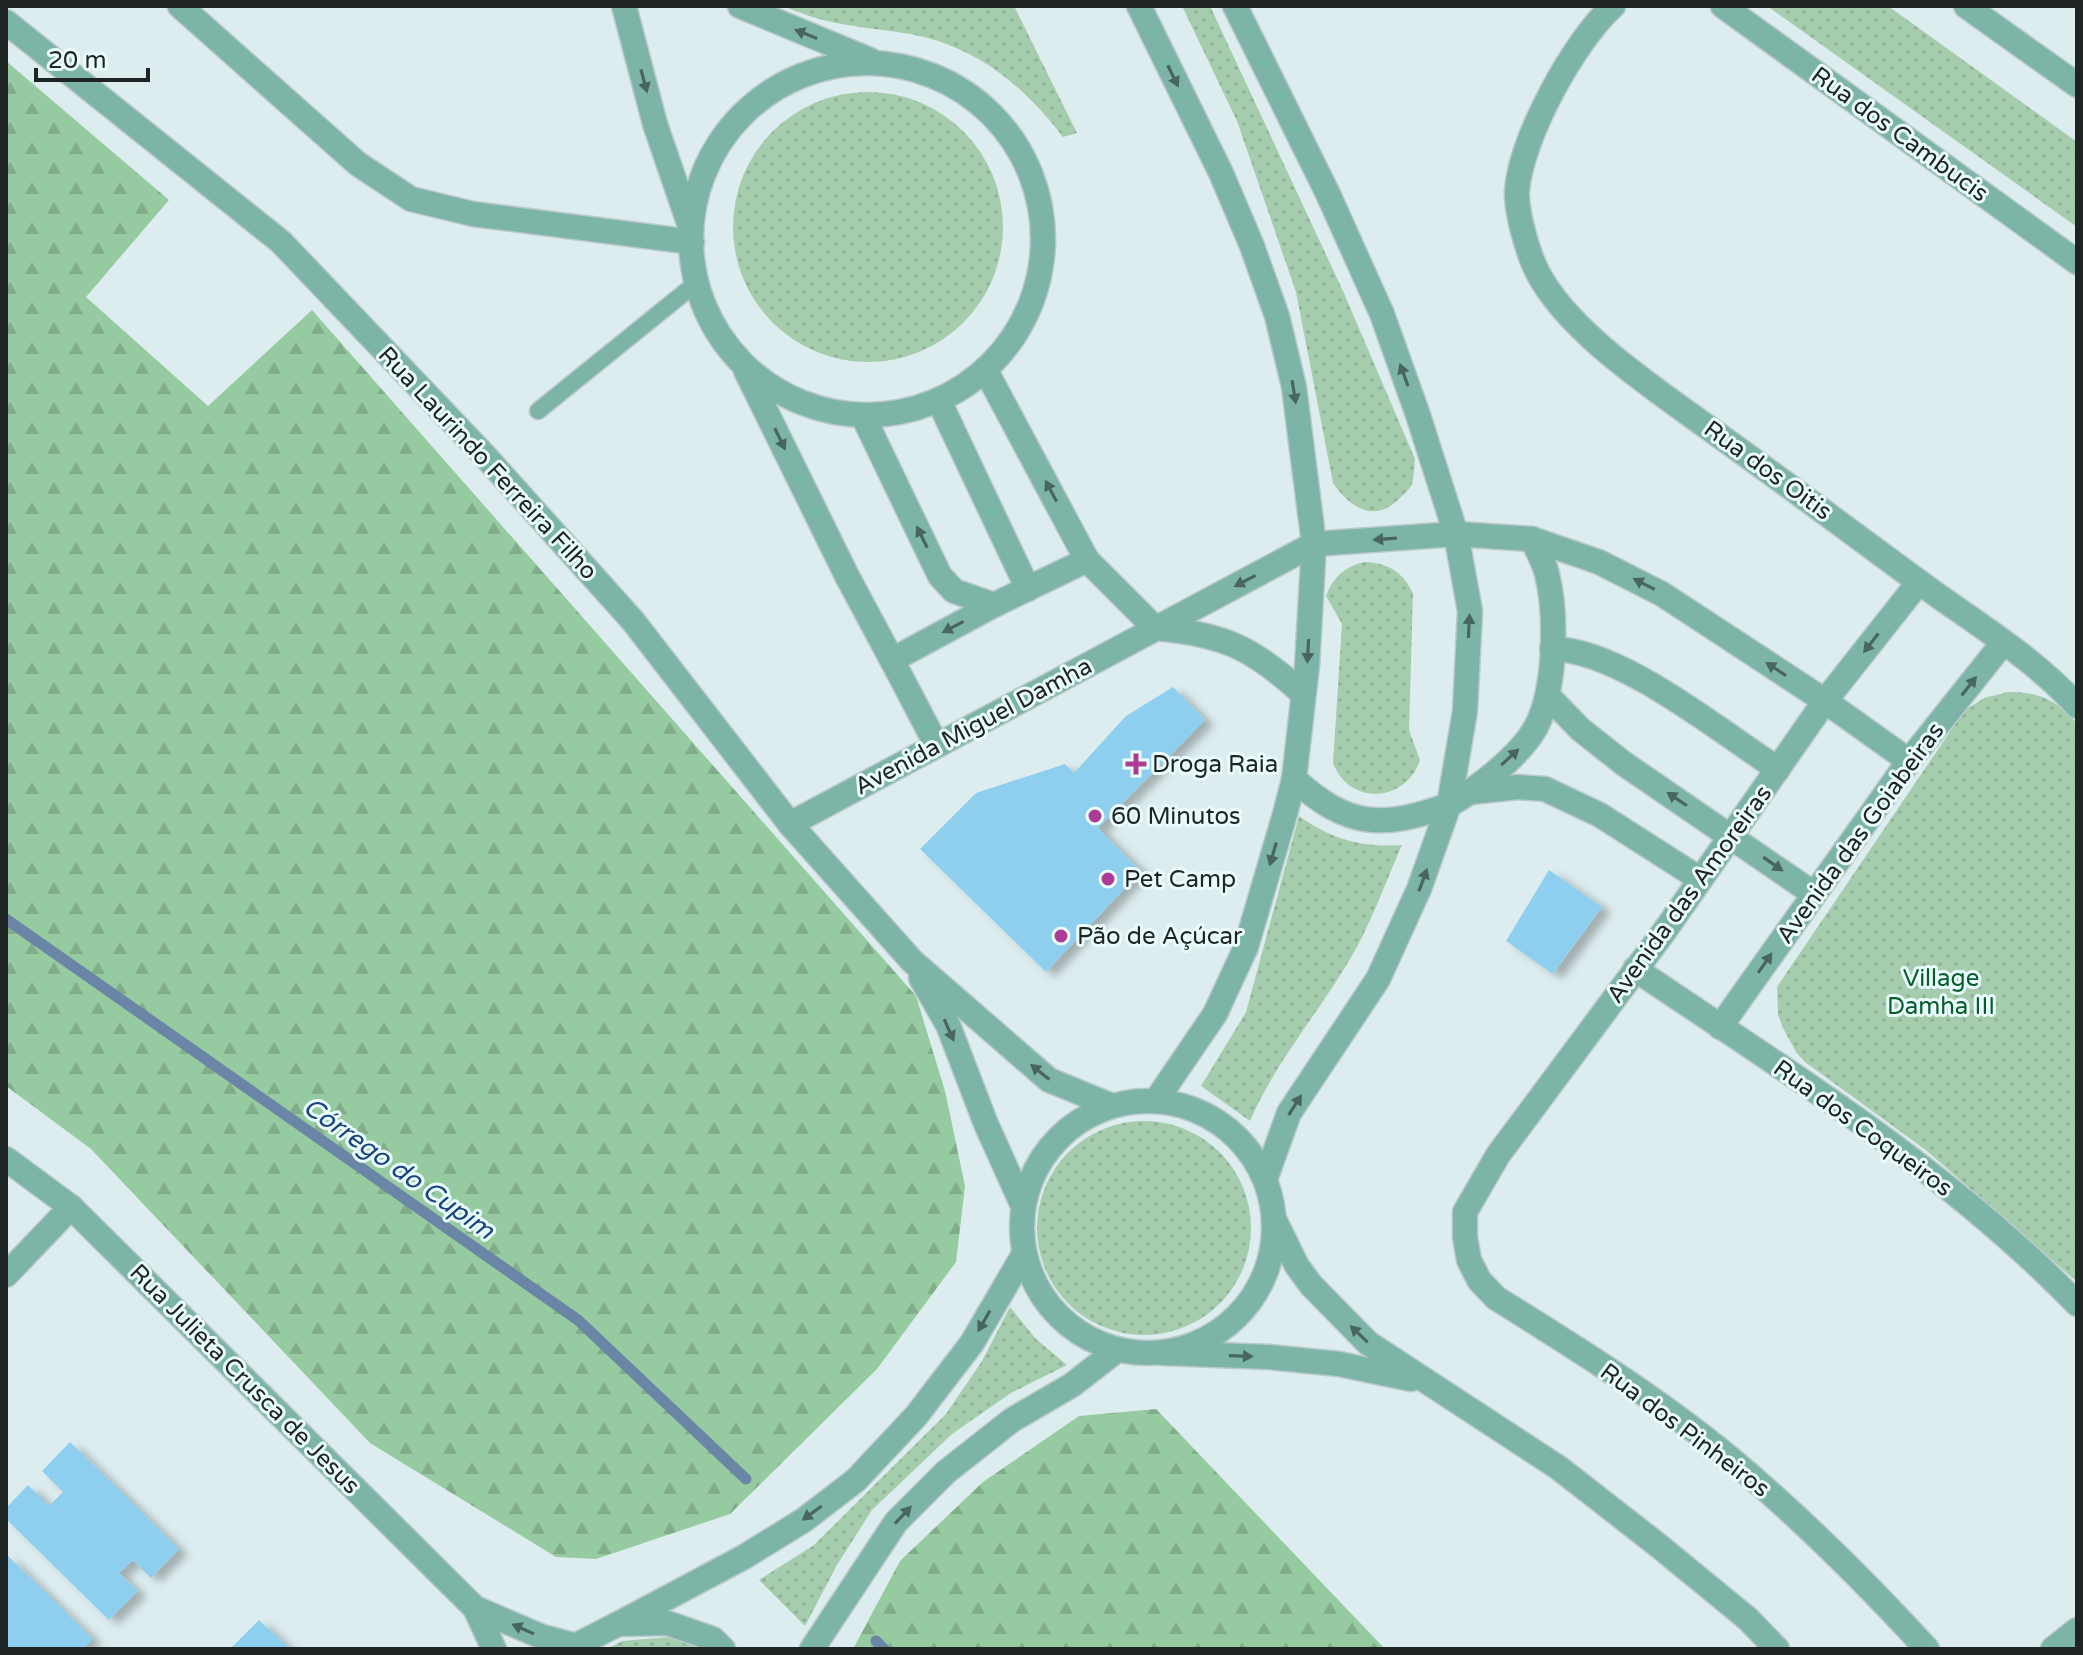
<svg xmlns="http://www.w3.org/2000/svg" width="2083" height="1655" font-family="'Varela Round',sans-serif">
  <defs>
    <pattern id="green-dots" width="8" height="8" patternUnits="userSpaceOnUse" patternTransform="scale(2)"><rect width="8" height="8" fill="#a5cdad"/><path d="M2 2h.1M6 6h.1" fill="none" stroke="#8eb095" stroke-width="1.8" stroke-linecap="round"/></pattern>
    <pattern id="forest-firs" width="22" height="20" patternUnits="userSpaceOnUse" patternTransform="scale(2)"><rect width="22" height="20" fill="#96caa1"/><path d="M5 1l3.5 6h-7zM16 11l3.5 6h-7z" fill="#81ad8a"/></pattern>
    <filter id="shadow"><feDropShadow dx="9" dy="5" stdDeviation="4" flood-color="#0004"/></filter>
  </defs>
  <rect width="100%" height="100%" fill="#ddedef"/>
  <g fill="url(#green-dots)">
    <path d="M 783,6 L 1014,6 L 1077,133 L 1063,137 C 1030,94 992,59 938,41 C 901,29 861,30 823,20 C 810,17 796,11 783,6 Z"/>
    <path d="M 1182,6 L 1210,6 L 1343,291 L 1415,459 C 1414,467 1414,477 1412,484 C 1410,489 1404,494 1400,498 C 1375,524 1350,508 1333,483 L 1296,292 L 1237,121 Z"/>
    <path d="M 1767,6 L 1888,6 L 2077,142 L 2077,227 Z"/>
    <circle cx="868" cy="227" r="135"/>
    <path d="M 1365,562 C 1388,563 1403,572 1413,593 L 1409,730 L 1420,760 C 1406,803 1349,806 1333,763 L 1342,624 L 1326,596 C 1332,578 1345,566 1365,562 Z"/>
    <path d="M 2008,692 C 2036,691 2060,701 2077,724 L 2077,1282 L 1927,1151 L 1805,1062 L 1796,1052 L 1783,1028 L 1778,1015 L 1777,987 L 1964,711 L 1984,698 Z"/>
    <path d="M 1299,816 C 1331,839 1362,848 1402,845 C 1387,879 1374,915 1357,947 C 1324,1007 1277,1058 1250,1121 L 1201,1086 L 1246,1012 Z"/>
    <circle cx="1144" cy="1228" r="107"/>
    <path d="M 1010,1307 L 1036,1339 L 1067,1365 L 1011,1393 L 952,1434 L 872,1510 L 837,1565 L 805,1626 L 759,1580 L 814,1545 L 946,1414 L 982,1361 Z"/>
    <path d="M 670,1637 L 700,1649 L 607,1649 L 622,1641 Z"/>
  </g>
  <g fill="url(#forest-firs)">
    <path d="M 6,61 L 169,200 L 86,297 L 208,406 L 312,310 L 916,996 L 945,1091 L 965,1186 L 956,1262 L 877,1369 L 730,1514 L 596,1559 L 556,1557 L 370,1443 L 91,1149 L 6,1086 Z"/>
    <path d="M 1156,1409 L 1385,1649 L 853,1649 L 900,1561 L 983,1482 L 1079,1416 Z"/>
  </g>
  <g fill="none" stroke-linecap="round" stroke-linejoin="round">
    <g stroke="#6a85a6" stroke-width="11">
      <path d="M 6,919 L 578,1320 L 746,1479"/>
      <path d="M 876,1641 L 884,1649"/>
    </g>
  </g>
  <g fill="#8ecfef" filter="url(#shadow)">
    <path d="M 1173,687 L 1205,720 L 1098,828 L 1141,871 L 1046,972 L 920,849 L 976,793 L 1065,764 L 1074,773 L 1126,716 Z"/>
    <path d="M 1549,870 L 1602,907 L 1553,974 L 1506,941 Z"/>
    <path d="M 70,1442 L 179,1549 L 151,1578 L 133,1560 L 119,1573 L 138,1591 L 109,1620 L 6,1519 L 6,1508 L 28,1485 L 49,1506 L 63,1492 L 42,1471 Z"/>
    <path d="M 6,1554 L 93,1639 L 83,1649 L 6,1649 Z"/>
    <path d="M 259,1620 L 290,1649 L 230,1649 Z"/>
  </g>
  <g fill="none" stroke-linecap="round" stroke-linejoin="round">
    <defs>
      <path id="service" d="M 538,411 L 695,284"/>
      <g id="minor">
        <path d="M 180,6 L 358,164 L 411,199 L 473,214 L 692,242"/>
        <path d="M 624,6 L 655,124 L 690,226"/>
        <path d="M 740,6 L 870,60"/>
        <path d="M 1613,6 C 1574,41 1521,138 1517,191 C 1516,212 1528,254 1538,273 C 1567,329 1645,382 1696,419 C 1775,475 1852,533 1930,590 C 1980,626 2036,660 2077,706"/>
        <path d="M 1723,6 L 2077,262"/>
        <path d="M 1966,6 L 2077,85"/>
        <path d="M 6,22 L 281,242 L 485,456 L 633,621 L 790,824 L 912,961 L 1049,1080 L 1110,1105"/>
        <circle cx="867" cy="239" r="176"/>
        <path d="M 746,371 L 847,576 L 892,660"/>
        <path d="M 986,371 L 1087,560"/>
        <path d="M 939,401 L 1028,589"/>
        <path d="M 863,416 L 940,576 L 954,591 L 994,605"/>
        <path d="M 1532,539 L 1599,562 L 1662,594 L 1825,701 L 1909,761"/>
        <path d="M 1919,582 L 1825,701 L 1666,929 L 1498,1155 L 1465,1212 L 1465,1237 L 1469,1260 L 1479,1280 L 1496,1298 C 1581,1351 1668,1405 1745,1471 C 1809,1526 1870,1587 1927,1649"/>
        <path d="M 1155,628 C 1222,634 1252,647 1302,693"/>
        <path d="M 1552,649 C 1620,649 1720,732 1778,769"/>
        <path d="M 1548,696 L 1580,729 L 1623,763 L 1814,894"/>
        <path d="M 936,744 L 892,660 L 994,605 L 1087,560 L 1155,628"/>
        <path d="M 1471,792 L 1518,787 L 1545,789 L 1600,815 L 1700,879"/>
        <path d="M 1449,805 C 1477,789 1520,756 1536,727 C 1556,689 1557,615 1547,574 C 1544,562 1537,550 1532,539 L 1456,534"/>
        <path d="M 790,824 L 1314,544"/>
        <path d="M 1635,969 C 1787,1072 1949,1171 2077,1304"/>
        <path d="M 921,978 L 948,1025 L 986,1124 L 1023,1206"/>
        <path d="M 1720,1027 L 1909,761 L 2003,643"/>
        <path d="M 6,1159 L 71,1207 L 475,1608 L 494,1649"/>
        <path d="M 1276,1223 L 1297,1266 L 1311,1285 L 1368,1343 L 1559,1468 L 1659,1546 L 1748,1619 L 1777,1649"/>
        <path d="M 6,1275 L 71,1207"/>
        <path d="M 1163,1353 L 1269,1357 L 1339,1364 L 1411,1379"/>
        <path d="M 475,1608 L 540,1636 L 573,1645"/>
        <path d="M 2053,1649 L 2077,1630"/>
      </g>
      <g id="tertiary">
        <path d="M 1139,6 L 1221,173 L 1252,246 L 1277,316 L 1294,387 L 1314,544 L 1307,666 L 1294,779 L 1285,814 L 1246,947 L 1215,1014 L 1157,1099"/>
        <path d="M 1235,6 L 1328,194 L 1382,314 L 1418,415 L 1456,534 L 1470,611 L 1465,711 L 1449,805 L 1419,889 L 1378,979 L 1289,1113 L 1266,1177"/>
        <path d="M 1314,544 L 1456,534"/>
        <path d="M 1294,779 C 1348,828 1382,829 1449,805"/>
        <circle cx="1148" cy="1227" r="126"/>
        <path d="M 618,1624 L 744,1557 L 804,1520 L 856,1480 L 916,1416 L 972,1343 L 1024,1254"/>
        <path d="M 569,1649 L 618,1624 L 667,1623 L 713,1639 L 723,1649"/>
        <path d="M 812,1649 L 896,1522 L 946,1472 L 1012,1420 L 1072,1385 L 1117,1350"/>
      </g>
    </defs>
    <use href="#service" stroke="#bbc9ca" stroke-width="19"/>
    <use href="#minor" stroke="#bbc9ca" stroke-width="27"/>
    <use href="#tertiary" stroke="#bbc9ca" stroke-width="27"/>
    <use href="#service" stroke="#7cb5a7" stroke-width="16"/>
    <use href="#minor" stroke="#7cb5a7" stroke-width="24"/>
    <use href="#tertiary" stroke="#7cb5a7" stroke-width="24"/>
  </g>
  <defs><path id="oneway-solid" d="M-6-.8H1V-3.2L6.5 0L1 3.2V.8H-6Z" transform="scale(2)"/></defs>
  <g fill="#48655f">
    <use href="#oneway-solid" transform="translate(806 34) rotate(-158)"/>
    <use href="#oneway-solid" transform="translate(1173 76) rotate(64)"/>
    <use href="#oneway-solid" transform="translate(644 81) rotate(75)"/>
    <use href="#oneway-solid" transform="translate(1404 375) rotate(-110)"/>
    <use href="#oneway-solid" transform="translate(1294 392) rotate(81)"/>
    <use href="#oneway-solid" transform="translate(780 439) rotate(64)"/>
    <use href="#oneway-solid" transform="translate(1051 491) rotate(-118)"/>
    <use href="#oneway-solid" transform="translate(922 537) rotate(-116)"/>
    <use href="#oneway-solid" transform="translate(1385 539) rotate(176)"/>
    <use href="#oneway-solid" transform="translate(1245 581) rotate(152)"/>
    <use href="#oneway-solid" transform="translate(1644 584) rotate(-153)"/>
    <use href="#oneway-solid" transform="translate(1469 626) rotate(-87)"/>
    <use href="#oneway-solid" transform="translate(953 627) rotate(152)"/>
    <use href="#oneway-solid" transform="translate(1871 643) rotate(128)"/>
    <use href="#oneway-solid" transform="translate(1308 651) rotate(93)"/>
    <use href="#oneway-solid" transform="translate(1776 669) rotate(-147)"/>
    <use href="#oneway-solid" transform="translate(1969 686) rotate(-52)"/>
    <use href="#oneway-solid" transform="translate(1510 757) rotate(-43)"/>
    <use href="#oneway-solid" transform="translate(1677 799) rotate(-146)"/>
    <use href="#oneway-solid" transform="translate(1273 854) rotate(106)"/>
    <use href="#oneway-solid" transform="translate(1773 864) rotate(35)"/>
    <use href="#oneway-solid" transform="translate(1423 880) rotate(-70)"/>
    <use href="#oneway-solid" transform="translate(1765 963) rotate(-55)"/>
    <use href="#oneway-solid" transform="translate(949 1030) rotate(66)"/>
    <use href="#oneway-solid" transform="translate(1040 1072) rotate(-141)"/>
    <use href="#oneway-solid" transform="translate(1295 1105) rotate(-58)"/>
    <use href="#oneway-solid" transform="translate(984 1321) rotate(120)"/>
    <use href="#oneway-solid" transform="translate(1359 1334) rotate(-136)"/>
    <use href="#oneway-solid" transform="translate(1241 1356) rotate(2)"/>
    <use href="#oneway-solid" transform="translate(812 1513) rotate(144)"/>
    <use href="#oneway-solid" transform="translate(903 1515) rotate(-47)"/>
    <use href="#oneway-solid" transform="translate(523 1629) rotate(-156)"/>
  </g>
  <g fill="#ac3b96" stroke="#eafbfc" stroke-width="3">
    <path d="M1132 752h8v8h8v8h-8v8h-8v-8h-8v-8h8z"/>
    <circle cx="1095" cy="816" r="8"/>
    <circle cx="1108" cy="879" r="8"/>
    <circle cx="1061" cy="936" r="8"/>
  </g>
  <g text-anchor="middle" stroke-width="6" stroke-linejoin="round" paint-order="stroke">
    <g font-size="24" fill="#1e2424" stroke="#eafbfc">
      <text transform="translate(1900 134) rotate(36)" y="8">Rua dos Cambucis</text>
      <text transform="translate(488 463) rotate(47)" y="8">Rua Laurindo Ferreira Filho</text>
      <text transform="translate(1768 470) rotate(36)" y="8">Rua dos Oitis</text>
      <text transform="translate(973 726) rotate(-28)" y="8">Avenida Miguel Damha</text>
      <text transform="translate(1860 833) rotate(-54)" y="8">Avenida das Goiabeiras</text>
      <text transform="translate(1689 894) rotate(-54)" y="8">Avenida das Amoreiras</text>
      <text transform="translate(1863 1128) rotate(36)" y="8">Rua dos Coqueiros</text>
      <text transform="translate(245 1379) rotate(45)" y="8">Rua Julieta Crusca de Jesus</text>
      <text transform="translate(1685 1430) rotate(37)" y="8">Rua dos Pinheiros</text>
    </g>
    <g font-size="24" fill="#1e2424" stroke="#eafbfc" text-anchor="start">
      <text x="1152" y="772">Droga Raia</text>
      <text x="1111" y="824">60 Minutos</text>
      <text x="1124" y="887">Pet Camp</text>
      <text x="1077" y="944">Pão de Açúcar</text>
    </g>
    <g font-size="24" fill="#065d2a" stroke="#eafbfc">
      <text x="1941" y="986">Village<tspan x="1941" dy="28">Damha III</tspan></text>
    </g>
    <g font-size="26" font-style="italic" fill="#17437e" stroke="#eafbfc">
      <text transform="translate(399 1168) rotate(35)" y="9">Córrego do Cupim</text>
    </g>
  </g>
  <rect width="2083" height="1655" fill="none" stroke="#1e2424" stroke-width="16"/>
  <path d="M36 68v12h112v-12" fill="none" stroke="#1e2424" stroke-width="4"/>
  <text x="48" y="68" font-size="24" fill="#1e2424" stroke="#eafbfc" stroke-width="6" paint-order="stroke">20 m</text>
</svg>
